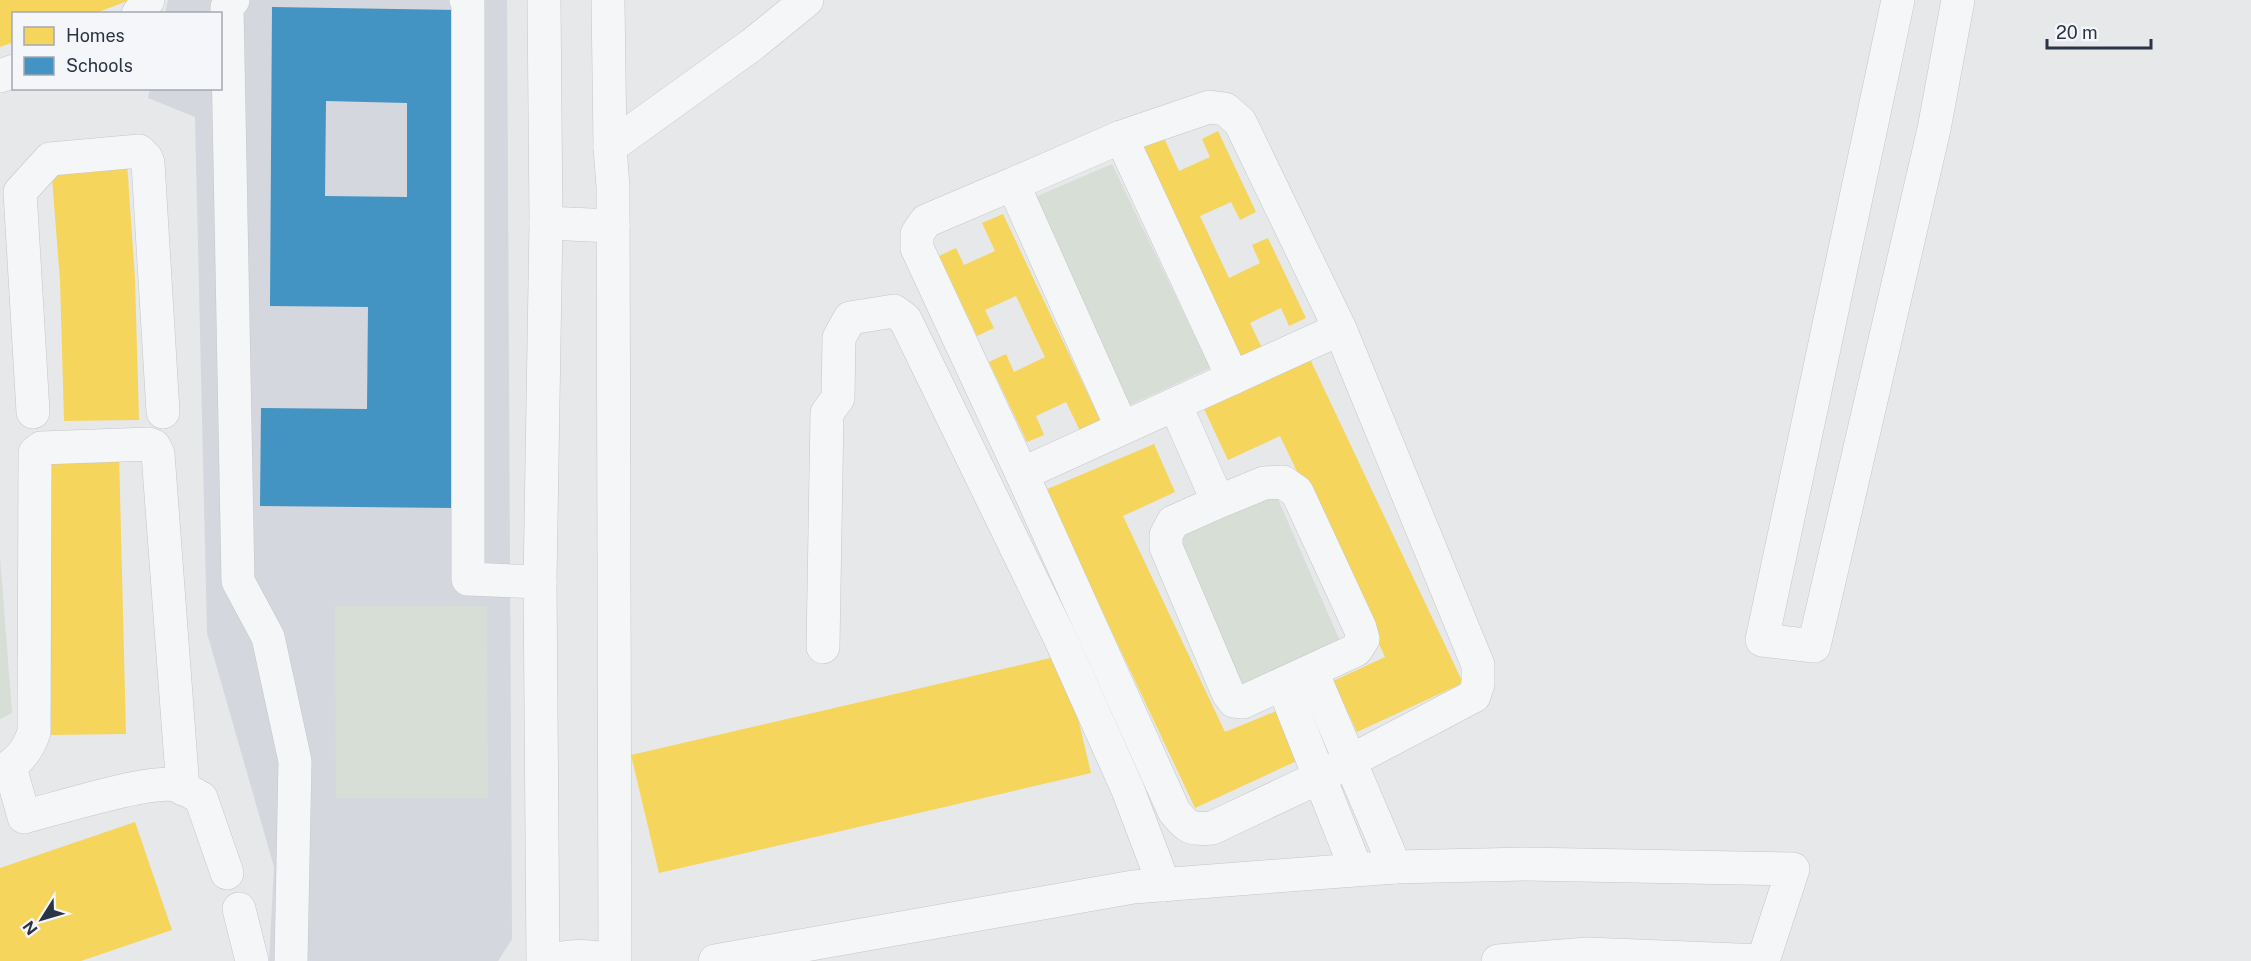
<svg xmlns="http://www.w3.org/2000/svg" width="2251" height="961" font-family="'Public Sans',sans-serif">
  <rect width="100%" height="100%" fill="#e6e8ea"/>
  <path fill="#d4d7dd" d="M 168,0 L 507,0 L 512,939 L 498,961 L 269,961 L 274,867 L 207,633 L 195,117 L 148,98 L 150,89 L 220,88 L 220,14 L 165,13 Z"/>
  <g fill="#d6ded6">
    <path d="M 1112,164 L 1210,368 L 1126,407 L 1033,198 Z"/>
    <path d="M 1274,490 L 1340,641 L 1242,688 L 1171,534 Z"/>
    <path d="M 0,556 L 12,713 L 0,719 Z"/>
    <path d="M 335,606 L 487,606 L 488,798 L 336,798 Z"/>
  </g>
  <g fill="#f6d55c">
    <path d="M 0,0 L 130,0 L 93,14 L 14,14 L 14,42 L 0,47 Z"/>
    <path d="M 1218,131 L 1256,212 L 1240,220 L 1231,202 L 1200,216 L 1213,244 L 1229,278 L 1260,263 L 1252,245 L 1268,238 L 1306,318 L 1289,326 L 1281,308 L 1250,323 L 1263,350 L 1242,360 L 1143,148 L 1164,138 L 1179,171 L 1210,157 L 1202,139 Z"/>
    <path d="M 127,162 L 135,279 L 139,420 L 64,421 L 60,280 L 51,165 Z"/>
    <path d="M 1003,214 L 1103,426 L 1082,435 L 1066,402 L 1036,416 L 1044,435 L 1027,442 L 989,362 L 1006,354 L 1014,372 L 1045,357 L 1032,330 L 1016,296 L 985,310 L 994,328 L 977,336 L 939,256 L 956,248 L 964,265 L 995,251 L 982,223 Z"/>
    <path d="M 1310,359 L 1463,683 L 1357,732 L 1333,681 L 1385,657 L 1359,601 L 1280,436 L 1228,460 L 1204,409 Z"/>
    <path d="M 1154,444 L 1175,492 L 1123,516 L 1225,732 L 1279,710 L 1301,759 L 1195,808 L 1045,490 Z"/>
    <path d="M 119,453 L 126,734 L 51,735 L 44,454 Z"/>
    <path d="M 1063,655 L 1091,773 L 659,873 L 631,755 Z"/>
    <path d="M 135,822 L 172,930 L 81,961 L 0,961 L 0,868 Z"/>
  </g>
  <path fill="#4393c3" fill-rule="evenodd" d="M 272,7 L 458,10 L 454,508 L 260,506 L 261,408 L 367,409 L 368,307 L 270,306 ZM 326,101 L 407,103 L 407,197 L 325,196 Z"/>
  <g fill="none" stroke-linecap="round" stroke-linejoin="round">
    <defs>
      <g id="minor">
        <path d="M 233,0 L 227,7 L 238,581 L 268,637 L 295,761 L 291,961"/>
        <path d="M 466,0 L 468,3 L 468,579 L 540,582"/>
        <path d="M 608,0 L 610,147 L 613,187 L 615,961"/>
        <path d="M 1898,0 L 1762,640 L 1814,646 L 1934,129 L 1958,0"/>
        <path d="M 138,14 L 148,0"/>
        <path d="M 0,76 L 14,71"/>
        <path d="M 1121,137 L 1233,378"/>
        <path d="M 610,147 L 753,44 L 807,0"/>
        <path d="M 1013,184 L 926,221 L 917,234 L 917,248 L 1022,474 L 1174,811 C 1187,828 1191,830 1212,828 L 1320,777 L 1474,696 L 1478,684 L 1478,665 L 1340,329 L 1240,122 L 1225,109 L 1209,107 L 1121,137 L 1013,184 L 1122,428"/>
        <path d="M 546,223 L 613,226"/>
        <path d="M 1175,404 L 1218,502 L 1173,522 L 1166,535 L 1166,547 L 1228,693 L 1234,701 L 1243,702 L 1356,650 L 1363,639 L 1360,628 L 1297,492 L 1283,482 L 1264,483 L 1218,502"/>
        <path d="M 33,412 L 20,192 L 50,159 L 139,151 L 146,158 L 148,163 L 163,412"/>
        <path d="M 1022,474 L 1340,329"/>
        <path d="M 823,647 L 827,413 L 838,398 L 839,338 L 850,318 L 894,311 L 905,319 L 1060,638 L 1128,790 L 1164,885"/>
        <path d="M 1312,672 L 1395,867"/>
        <path d="M 1283,685 L 1356,869"/>
        <path d="M 10,767 L 24,817 C 55,809 149,779 176,785 C 184,787 193,794 201,798 L 227,873"/>
        <path d="M 0,772 C 18,763 28,751 34,732 L 35,453 L 41,448 L 149,444 L 154,446 L 158,454 L 183,789"/>
        <path d="M 239,909 L 252,961"/>
        <path d="M 543,961 L 540,582 L 546,223 L 544,0"/>
        <path d="M 549,961 C 571,955 589,955 611,961"/>
        <path d="M 715,961 L 1133,887 L 1395,867 L 1526,864 L 1793,869 L 1763,961"/>
        <path d="M 1498,961 L 1587,954 L 1763,961"/>
      </g>
    </defs>
    <use href="#minor" stroke="#c4c6c8" stroke-width="34"/>
    <use href="#minor" stroke="#f5f6f7" stroke-width="33"/>
  </g>
  <rect x="12" y="12" width="210" height="78" fill="#f4f6f9" stroke="#a4a8b1" stroke-width="1.5"/>
  <rect x="24" y="27" width="30" height="18" fill="#f6d55c" stroke="#a4a8b1" stroke-width="1.5"/>
  <text x="66" y="42" font-size="18" fill="#2b3445">Homes</text>
  <rect x="24" y="57" width="30" height="18" fill="#4393c3" stroke="#a4a8b1" stroke-width="1.5"/>
  <text x="66" y="72" font-size="18" fill="#2b3445">Schools</text>
  <g transform="translate(42 919) rotate(233)" stroke="#f4f6f9" stroke-width="4.5" paint-order="stroke">
  <path d="M0-4.5L10 22L0 15L-10 22Z" fill="#2b3445"/>
  <text y="-9" font-size="16" font-weight="bold" text-anchor="middle" fill="#2b3445">N</text>
  </g>
  <path d="M2047 39v9h104v-9" fill="none" stroke="#2b3445" stroke-width="3"/>
  <text x="2056" y="39" font-size="18" fill="#2b3445" stroke="#f4f6f9" stroke-width="4.5" paint-order="stroke">20 m</text>
</svg>
